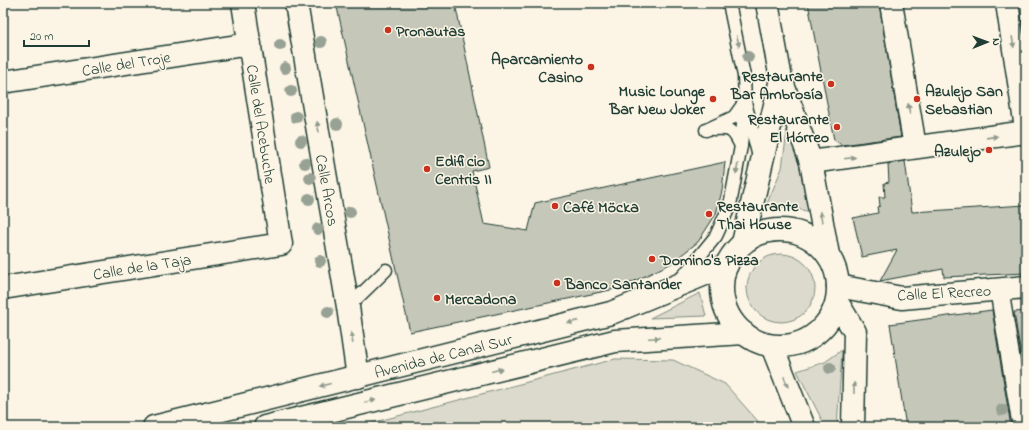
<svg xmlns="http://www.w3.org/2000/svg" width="1029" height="430" font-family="'Indie Flower',sans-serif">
  <rect width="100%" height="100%" fill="#fcf5e5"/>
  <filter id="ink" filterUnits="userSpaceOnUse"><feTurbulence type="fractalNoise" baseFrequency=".025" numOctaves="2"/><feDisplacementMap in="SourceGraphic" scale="8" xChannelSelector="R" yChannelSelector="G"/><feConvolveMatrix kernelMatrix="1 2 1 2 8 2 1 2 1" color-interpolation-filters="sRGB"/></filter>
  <g filter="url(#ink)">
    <g fill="#dcdacc" stroke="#7e8c80">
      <path d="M 789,117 L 802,165 L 811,212 L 788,207 L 765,208 L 782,168 Z"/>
      <circle cx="781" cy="288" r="34"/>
      <path d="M 700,293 L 706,316 L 650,318 Z"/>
      <path d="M 842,350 L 837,427 L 824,427 L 822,420 L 797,371 L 825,362 Z"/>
      <path d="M 615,359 L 673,360 L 725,384 L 763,427 L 356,427 Z"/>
    </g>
    <g fill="#c5c7b9" stroke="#1f3d34">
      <path d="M 336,3 L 455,3 L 489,167 L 472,171 L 484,224 L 528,231 L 535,203 L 725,162 L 722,191 L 716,214 L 698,242 L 670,264 L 620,288 L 410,332 Z"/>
      <path d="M 808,3 L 879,3 L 901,137 L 842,145 L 834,140 Z"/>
      <path d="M 905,161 L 912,212 L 1026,205 L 1026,273 L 944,277 L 943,269 L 880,281 L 897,250 L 862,257 L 853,218 L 878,213 L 877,207 L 880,206 L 879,197 L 885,197 L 884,183 L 889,182 L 888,164 Z"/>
      <path d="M 992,310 L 1011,427 L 906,427 L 890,324 Z"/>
      <path d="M 1026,311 L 1026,387 L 1014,312 Z"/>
    </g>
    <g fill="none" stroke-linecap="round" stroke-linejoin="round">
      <defs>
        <g id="service">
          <path d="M 729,3 L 744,76 L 745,102 L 759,157"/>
          <path d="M 713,129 C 731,128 733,129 741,146"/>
          <path d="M 706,130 L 734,117 L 744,103"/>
          <path d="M 680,280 L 716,236 L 730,205 L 741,146 L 745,102"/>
          <path d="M 348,307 L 386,270"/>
        </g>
        <path id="pedestrian" d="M 999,289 L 1022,427"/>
        <g id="minor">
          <path d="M 296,3 L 348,307 L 358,377"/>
          <path d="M 891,3 L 915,147"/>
          <path d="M 1007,3 L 1026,128"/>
          <path d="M 3,82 L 250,44"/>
          <path d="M 811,162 L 1026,132"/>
          <path d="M 838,286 L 902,298 L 1026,287"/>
          <path d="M 3,288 L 281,244 L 243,3"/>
        </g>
        <g id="tertiary">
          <path d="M 767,3 L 781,79 L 811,162 L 828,255"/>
          <path d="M 743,243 L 781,79"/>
        </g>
        <g id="secondary">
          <circle cx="780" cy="288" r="58"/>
          <path d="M 837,302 L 855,332 L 853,427"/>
          <path d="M 772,346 L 804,427"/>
          <path d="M 154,427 L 611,313 L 727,265"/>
          <path d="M 265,427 L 615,341 L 744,333"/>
        </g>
      </defs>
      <use href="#service" stroke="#1f3d34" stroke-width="15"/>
      <use href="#pedestrian" stroke="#1f3d34" stroke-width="21"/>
      <use href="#minor" stroke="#1f3d34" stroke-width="25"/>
      <use href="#tertiary" stroke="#1f3d34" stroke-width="25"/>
      <use href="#secondary" stroke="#1f3d34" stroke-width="25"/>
      <use href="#service" stroke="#fcf5e5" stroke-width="12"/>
      <use href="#pedestrian" stroke="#fcf5e5" stroke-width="18"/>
      <use href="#minor" stroke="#fcf5e5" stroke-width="22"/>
      <use href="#tertiary" stroke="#fcf5e5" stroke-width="22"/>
      <use href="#secondary" stroke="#fcf5e5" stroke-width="22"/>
    </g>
    <g fill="#97a194">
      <circle cx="321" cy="42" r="6"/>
      <circle cx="280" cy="45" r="6"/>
      <circle cx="748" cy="57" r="6"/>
      <circle cx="285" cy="68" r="6"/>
      <circle cx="291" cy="91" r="6"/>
      <circle cx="296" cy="117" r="6"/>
      <circle cx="337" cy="124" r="6"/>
      <circle cx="301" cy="141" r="6"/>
      <circle cx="305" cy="163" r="6"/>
      <circle cx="310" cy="178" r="6"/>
      <circle cx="309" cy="199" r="6"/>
      <circle cx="350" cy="212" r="6"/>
      <circle cx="318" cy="229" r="6"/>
      <circle cx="320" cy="261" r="6"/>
      <circle cx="328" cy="312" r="6"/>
      <circle cx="830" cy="368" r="6"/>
      <circle cx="1002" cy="410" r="6"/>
    </g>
    <defs><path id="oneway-solid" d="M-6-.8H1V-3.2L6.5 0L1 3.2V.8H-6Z"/></defs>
    <g fill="#8e998c">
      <use href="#oneway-solid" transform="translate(738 41) rotate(78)"/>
      <use href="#oneway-solid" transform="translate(1013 42) rotate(81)"/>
      <use href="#oneway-solid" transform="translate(909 109) rotate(-99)"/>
      <use href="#oneway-solid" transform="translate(318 127) rotate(-100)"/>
      <use href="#oneway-solid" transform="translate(992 137) rotate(-8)"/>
      <use href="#oneway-solid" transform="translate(850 158) rotate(-7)"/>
      <use href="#oneway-solid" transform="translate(737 169) rotate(100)"/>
      <use href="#oneway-solid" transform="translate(821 217) rotate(-101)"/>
      <use href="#oneway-solid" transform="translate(573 322) rotate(166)"/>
      <use href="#oneway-solid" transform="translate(352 338) rotate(-98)"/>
      <use href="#oneway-solid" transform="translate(654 338) rotate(-3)"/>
      <use href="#oneway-solid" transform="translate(497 370) rotate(-14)"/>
      <use href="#oneway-solid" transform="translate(786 382) rotate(69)"/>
      <use href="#oneway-solid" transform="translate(325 385) rotate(166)"/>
      <use href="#oneway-solid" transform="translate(854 388) rotate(-89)"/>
      <use href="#oneway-solid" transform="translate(370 401) rotate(-14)"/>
    </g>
  </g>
  <g fill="#c8321e" stroke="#fcf5e5" stroke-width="1.5">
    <circle cx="388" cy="30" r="4"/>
    <circle cx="591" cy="67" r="4"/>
    <circle cx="831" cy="84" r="4"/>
    <circle cx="713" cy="99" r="4"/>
    <circle cx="917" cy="99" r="4"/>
    <circle cx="837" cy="127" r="4"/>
    <circle cx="989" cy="150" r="4"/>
    <circle cx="427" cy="169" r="4"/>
    <circle cx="555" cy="206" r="4"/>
    <circle cx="709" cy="214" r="4"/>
    <circle cx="652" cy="259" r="4"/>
    <circle cx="557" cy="283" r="4"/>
    <circle cx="437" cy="298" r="4"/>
  </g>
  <g text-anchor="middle" stroke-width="3" stroke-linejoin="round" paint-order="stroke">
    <g font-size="16" font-weight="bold" fill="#1f3d34" stroke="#fcf5e5" text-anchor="start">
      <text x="396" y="36">Pronautas</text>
      <text x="583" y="64" text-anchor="end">Aparcamiento<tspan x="583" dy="18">Casino</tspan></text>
      <text x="823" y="81" text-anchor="end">Restaurante<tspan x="823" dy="18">Bar Ambrosía</tspan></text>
      <text x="705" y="96" text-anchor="end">Music Lounge<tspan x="705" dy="18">Bar New Joker</tspan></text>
      <text x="925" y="96">Azulejo San<tspan x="925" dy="18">Sebastian</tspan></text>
      <text x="829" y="124" text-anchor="end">Restaurante<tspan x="829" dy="18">El Hórreo</tspan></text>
      <text x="981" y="156" text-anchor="end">Azulejo</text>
      <text x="435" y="166">Edificio<tspan x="435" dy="18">Centris II</tspan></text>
      <text x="717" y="211">Restaurante<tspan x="717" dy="18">Thai House</tspan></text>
      <text x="563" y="212">Café Möcka</text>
      <text x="660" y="265">Domino's Pizza</text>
      <text x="565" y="289">Banco Santander</text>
      <text x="445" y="304">Mercadona</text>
    </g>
    <g font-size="16" fill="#1f3d34" stroke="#fcf5e5">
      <text transform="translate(126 63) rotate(-9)" y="6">Calle del Troje</text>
      <text transform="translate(262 124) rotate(81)" y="6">Calle del Acebuche</text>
      <text transform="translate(328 190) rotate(80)" y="6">Calle Arcos</text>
      <text transform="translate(142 266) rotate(-9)" y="6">Calle de la Taja</text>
      <text transform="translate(944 292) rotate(-3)" y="6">Calle El Recreo</text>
      <text transform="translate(443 355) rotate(-14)" y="6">Avenida de Canal Sur</text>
    </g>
  </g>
  <rect width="1029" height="430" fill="none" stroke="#fcf5e5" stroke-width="16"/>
  <rect x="8" y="8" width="1013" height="414" fill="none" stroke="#1f3d34" stroke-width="1.5" filter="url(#ink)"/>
  <g transform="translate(987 42) rotate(89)" stroke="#fcf5e5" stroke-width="3" paint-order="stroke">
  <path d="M0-3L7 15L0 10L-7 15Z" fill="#1f3d34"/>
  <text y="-6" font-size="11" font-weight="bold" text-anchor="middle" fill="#1f3d34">N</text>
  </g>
  <path d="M24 40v6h65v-6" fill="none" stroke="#1f3d34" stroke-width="2"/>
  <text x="30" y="40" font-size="12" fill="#1f3d34" stroke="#fcf5e5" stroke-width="3" paint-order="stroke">20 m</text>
</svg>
